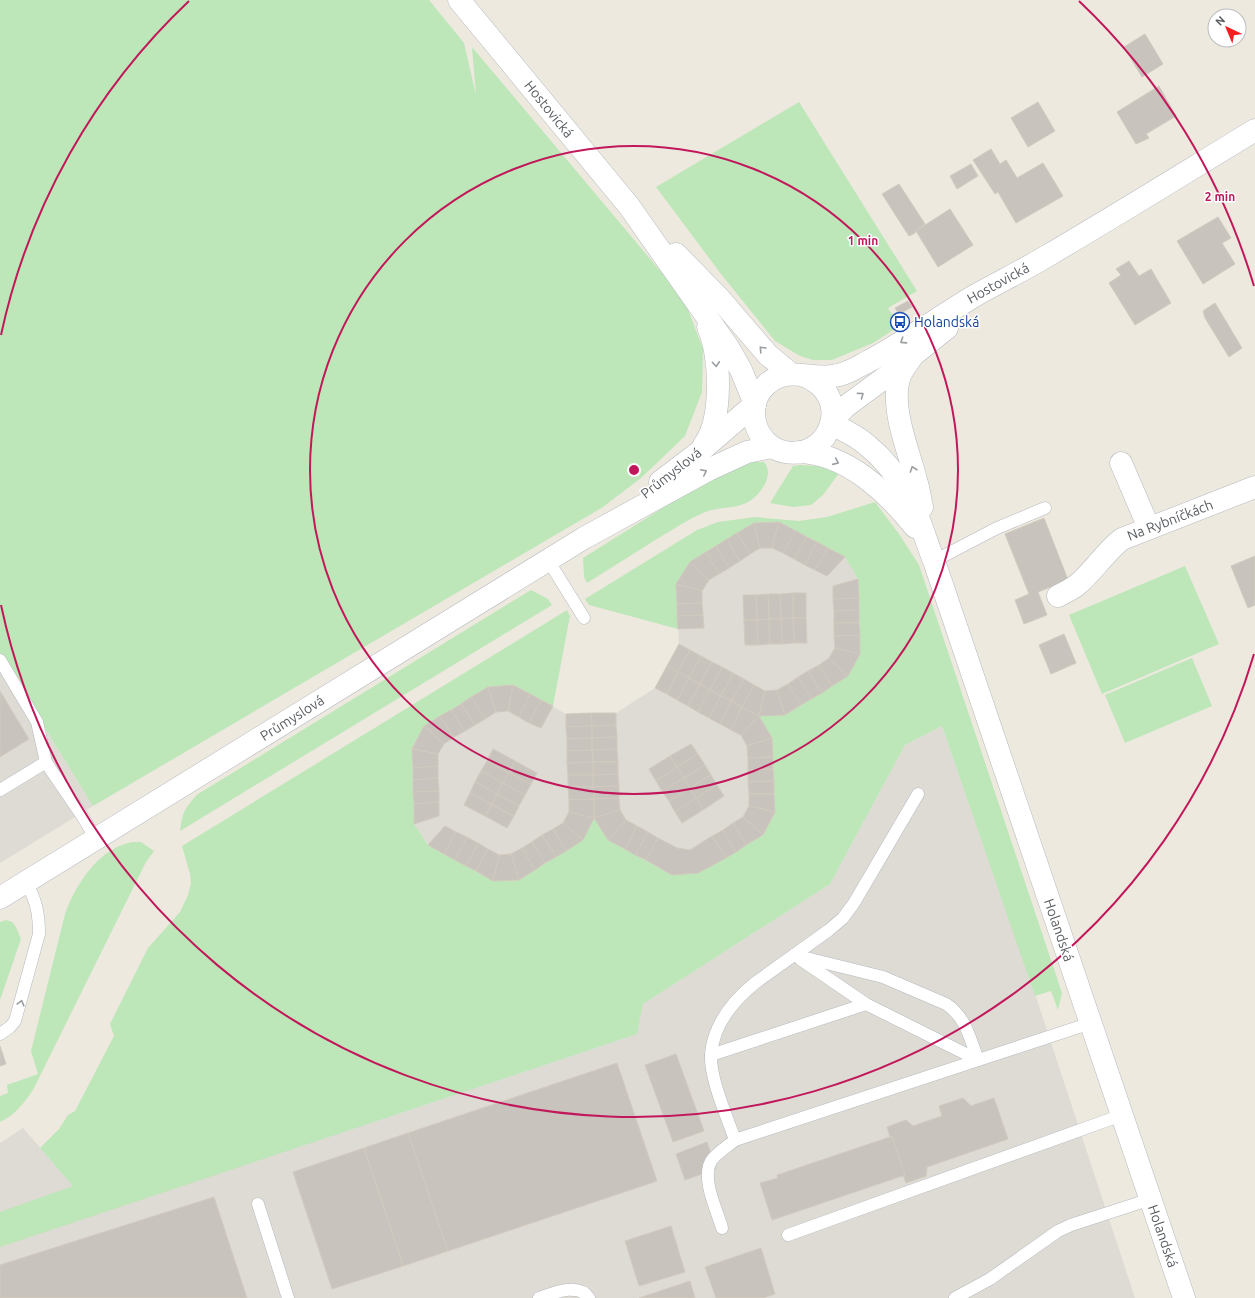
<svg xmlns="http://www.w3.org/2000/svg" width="1255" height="1298" font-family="Ubuntu,sans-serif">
  <rect width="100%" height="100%" fill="#ede9df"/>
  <g fill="#dddbd4">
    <path d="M 779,522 L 845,557 L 858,579 L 860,654 L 848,676 L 785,715 L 759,716 L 772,738 L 775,812 L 763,835 L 698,873 L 672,875 L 608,840 L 594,818 L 583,840 L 519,880 L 493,881 L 428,845 L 414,824 L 412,749 L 424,726 L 488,687 L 513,685 L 566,714 L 616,713 L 655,688 L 679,644 L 676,584 L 690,562 L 754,523 Z"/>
    <path d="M 0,655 L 93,806 L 0,863 Z"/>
    <path d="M 942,726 L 1037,1000 L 1135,1298 L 0,1298 L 0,1143 L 23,1128 L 98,1214 L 643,1004 L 830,884 L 905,745 Z"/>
  </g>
  <g fill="#bde7b9">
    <path d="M 0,0 L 429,0 L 464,43 L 476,95 L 472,47 L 662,273 L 687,307 L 703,349 L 702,392 L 685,436 L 641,478 L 603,507 L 93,806 L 0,655 Z"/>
    <path d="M 799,102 L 917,291 L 888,308 L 899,326 L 873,343 L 832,360 L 813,360 L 800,356 L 775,341 L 721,274 L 656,187 Z"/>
    <path d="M 754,462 L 764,462 C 775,475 761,493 750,501 C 736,510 717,506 703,513 C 687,520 672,530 657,539 C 634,554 610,568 587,583 L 584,577 L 583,558 L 669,504 L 728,471 Z"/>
    <path d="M 800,465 L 817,466 L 839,473 L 823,495 L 811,505 L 793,507 L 770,503 L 793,466 Z"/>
    <path d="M 875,502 L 899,534 L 919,565 L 1062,993 L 1058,1010 L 1051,991 L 1035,996 L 942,726 L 905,745 L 830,884 L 643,1004 L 637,1034 L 0,1247 L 0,1212 L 73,1186 L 40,1148 L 59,1129 L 68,1115 L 75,1111 L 114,1036 L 110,1024 L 148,948 L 180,912 L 188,895 L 191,883 L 190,874 L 182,846 L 567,610 L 570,616 L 553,706 L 513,685 L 488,687 L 424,726 L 412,749 L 414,824 L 428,845 L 493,881 L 519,880 L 583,840 L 594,818 L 608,840 L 672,875 L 698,873 L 763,835 L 775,812 L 772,738 L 759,716 L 785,715 L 848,676 L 860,654 L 858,579 L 845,557 L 779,522 L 754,523 L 690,562 L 676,584 L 678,629 L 589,605 L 585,599 L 697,530 L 718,522 L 755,517 L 799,521 L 827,517 Z"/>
    <path d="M 1185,566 L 1219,644 L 1102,694 L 1069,615 Z"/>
    <path d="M 531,590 L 548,599 L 552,605 L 180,831 C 182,813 185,807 198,794 Z"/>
    <path d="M 1192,658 L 1212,706 L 1125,743 L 1105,695 Z"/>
    <path d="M 132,842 L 141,842 L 154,851 L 146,862 L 33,1090 C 24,1103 15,1115 0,1122 L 0,1096 L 8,1093 L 7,1085 L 38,1074 L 31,1051 L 65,914 C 76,884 98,849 132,842 Z"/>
    <path d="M 6,920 L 12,922 L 16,927 L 21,939 L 0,1000 L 0,922 Z"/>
  </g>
  <g fill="#c8c3bd" stroke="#d2cabe">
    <path d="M 1145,34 L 1163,64 L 1142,77 L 1124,47 Z"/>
    <path d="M 1159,86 L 1176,116 L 1146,134 L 1149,138 L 1136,144 L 1117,112 Z"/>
    <path d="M 1038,102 L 1055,131 L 1028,147 L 1011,118 Z"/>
    <path d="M 991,149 L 1000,164 L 1006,160 L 1017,178 L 1043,163 L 1063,196 L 1016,223 L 998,192 L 995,194 L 973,160 Z"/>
    <path d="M 971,164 L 978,176 L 957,189 L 950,176 Z"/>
    <path d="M 899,184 L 925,224 L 916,231 L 915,233 L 909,236 L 882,194 Z"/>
    <path d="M 950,209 L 973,245 L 938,267 L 916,231 Z"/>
    <path d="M 1218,217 L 1231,238 L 1222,243 L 1235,264 L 1203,284 L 1177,241 Z"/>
    <path d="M 1129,261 L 1139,276 L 1151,269 L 1171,303 L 1135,325 L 1109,283 L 1121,275 L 1116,269 Z"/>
    <path d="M 908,301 L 912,307 L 899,314 L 895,308 Z"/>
    <path d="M 1215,303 L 1242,348 L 1229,357 L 1205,318 L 1203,311 Z"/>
    <path d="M 1044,518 L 1068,580 L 1038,592 L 1047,615 L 1024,624 L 1015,600 L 1029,594 L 1005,534 Z"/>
    <path d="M 779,522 L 772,548 L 760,548 L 754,523 Z"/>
    <path d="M 779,522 L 796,531 L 783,553 L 772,548 Z"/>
    <path d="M 754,523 L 760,548 L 750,554 L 737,533 Z"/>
    <path d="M 796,531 L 807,537 L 794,559 L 783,553 Z"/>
    <path d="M 737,533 L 750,554 L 740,561 L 727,539 Z"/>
    <path d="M 807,537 L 817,542 L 805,565 L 794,559 Z"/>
    <path d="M 727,539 L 740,561 L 729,568 L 716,546 Z"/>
    <path d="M 817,542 L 828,548 L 815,570 L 805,565 Z"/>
    <path d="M 716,546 L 729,568 L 719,574 L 706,552 Z"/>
    <path d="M 828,548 L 845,557 L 827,576 L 815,570 Z"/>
    <path d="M 706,552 L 719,574 L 709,580 L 690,562 Z"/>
    <path d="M 1255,556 L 1255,605 L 1248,608 L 1231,566 Z"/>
    <path d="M 690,562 L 709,580 L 702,591 L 676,584 Z"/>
    <path d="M 858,579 L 859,598 L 833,599 L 833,586 Z"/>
    <path d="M 676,584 L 702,591 L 702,603 L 677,604 Z"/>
    <rect x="793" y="593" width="13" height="25"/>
    <path d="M 793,593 L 793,618 L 781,619 L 780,594 Z"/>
    <path d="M 768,594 L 769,619 L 757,620 L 756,595 Z"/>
    <path d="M 768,594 L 780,594 L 781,619 L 769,619 Z"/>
    <path d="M 743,595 L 756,595 L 757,620 L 744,620 Z"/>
    <path d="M 859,598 L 859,610 L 834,611 L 833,599 Z"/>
    <path d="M 702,603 L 703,615 L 677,616 L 677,604 Z"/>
    <path d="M 859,610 L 859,623 L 834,623 L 834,611 Z"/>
    <path d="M 703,615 L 704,628 L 678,629 L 677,616 Z"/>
    <path d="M 793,618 L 806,618 L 807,643 L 794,643 Z"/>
    <path d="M 793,618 L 794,643 L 782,644 L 781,619 Z"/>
    <path d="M 769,619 L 770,644 L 758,645 L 757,620 Z"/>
    <path d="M 769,619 L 781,619 L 782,644 L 770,644 Z"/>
    <path d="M 744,620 L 757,620 L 758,645 L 745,645 Z"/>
    <path d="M 834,623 L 859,623 L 860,635 L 834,636 Z"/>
    <path d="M 1064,634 L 1076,663 L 1051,674 L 1039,645 Z"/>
    <path d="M 860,635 L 860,654 L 835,648 L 834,636 Z"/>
    <path d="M 679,644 L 690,650 L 678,672 L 667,666 Z"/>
    <path d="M 835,648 L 860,654 L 848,676 L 829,658 Z"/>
    <path d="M 690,650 L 701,656 L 689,678 L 678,672 Z"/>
    <path d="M 701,656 L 712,662 L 700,684 L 689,678 Z"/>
    <path d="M 829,658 L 848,676 L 832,686 L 819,665 Z"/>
    <path d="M 712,662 L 722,667 L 710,690 L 700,684 Z"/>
    <path d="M 819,665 L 832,686 L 822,693 L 808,671 Z"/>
    <path d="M 667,666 L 678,672 L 667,694 L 655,688 Z"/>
    <path d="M 722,667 L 733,673 L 721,696 L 710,690 Z"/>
    <path d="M 808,671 L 822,693 L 811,699 L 798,677 Z"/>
    <path d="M 678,672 L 689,678 L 677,700 L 667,694 Z"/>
    <path d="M 733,673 L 744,679 L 732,701 L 721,696 Z"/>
    <path d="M 798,677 L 811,699 L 801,705 L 788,684 Z"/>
    <path d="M 689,678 L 700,684 L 688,706 L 677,700 Z"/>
    <path d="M 744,679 L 754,685 L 742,707 L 732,701 Z"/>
    <path d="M 700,684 L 710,690 L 698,712 L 688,706 Z"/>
    <path d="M 788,684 L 801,705 L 785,715 L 777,690 Z"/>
    <path d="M 513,685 L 530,694 L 519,717 L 508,711 Z"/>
    <path d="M 513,685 L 508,711 L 496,712 L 488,687 Z"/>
    <path d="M 754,685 L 765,691 L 759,716 L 742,707 Z"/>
    <path d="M 488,687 L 496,712 L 485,719 L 471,697 Z"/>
    <path d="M 710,690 L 721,696 L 709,718 L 698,712 Z"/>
    <path d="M 777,690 L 785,715 L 759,716 L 765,691 Z"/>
    <path d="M 0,691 L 29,739 L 0,757 Z"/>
    <path d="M 530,694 L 541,700 L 529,723 L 519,717 Z"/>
    <path d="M 721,696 L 732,701 L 720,724 L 709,718 Z"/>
    <path d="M 471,697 L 485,719 L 475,725 L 461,704 Z"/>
    <path d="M 541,700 L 553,706 L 541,728 L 529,723 Z"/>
    <path d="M 732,701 L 742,707 L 731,730 L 720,724 Z"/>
    <path d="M 461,704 L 475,725 L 465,731 L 451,710 Z"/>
    <path d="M 742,707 L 759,716 L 741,735 L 731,730 Z"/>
    <path d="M 451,710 L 465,731 L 454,737 L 440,716 Z"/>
    <path d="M 591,713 L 592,726 L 566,727 L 566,714 Z"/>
    <path d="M 591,713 L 616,713 L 616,725 L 592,726 Z"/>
    <path d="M 440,716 L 454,737 L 444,744 L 424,726 Z"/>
    <path d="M 759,716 L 772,738 L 747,746 L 741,735 Z"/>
    <path d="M 616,725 L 617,737 L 592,738 L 592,726 Z"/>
    <path d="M 424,726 L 444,744 L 438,754 L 412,749 Z"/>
    <path d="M 592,726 L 592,738 L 567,739 L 566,727 Z"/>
    <path d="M 617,737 L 617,749 L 592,750 L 592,738 Z"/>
    <path d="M 592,738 L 592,750 L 567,751 L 567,739 Z"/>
    <path d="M 772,738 L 773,757 L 748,758 L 747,746 Z"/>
    <path d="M 691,744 L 698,754 L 677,767 L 670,756 Z"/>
    <path d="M 412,749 L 438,754 L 438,766 L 413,768 Z"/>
    <path d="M 493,749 L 515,761 L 509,773 L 487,761 Z"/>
    <path d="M 617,749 L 618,762 L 593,762 L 592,750 Z"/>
    <path d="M 592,750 L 593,762 L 567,763 L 567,751 Z"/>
    <path d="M 698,754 L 705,765 L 684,778 L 677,767 Z"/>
    <path d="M 670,756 L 677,767 L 656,781 L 649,769 Z"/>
    <path d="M 773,757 L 773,769 L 748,770 L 748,758 Z"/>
    <path d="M 487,761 L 509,773 L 503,783 L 481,771 Z"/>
    <path d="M 515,761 L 537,773 L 531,784 L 509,773 Z"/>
    <path d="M 593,762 L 618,762 L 618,774 L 593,775 Z"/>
    <path d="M 593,762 L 593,775 L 568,775 L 567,763 Z"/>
    <path d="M 705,765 L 711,775 L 690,788 L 684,778 Z"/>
    <path d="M 438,766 L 438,778 L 413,780 L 413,768 Z"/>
    <path d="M 677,767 L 684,778 L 662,791 L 656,781 Z"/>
    <path d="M 773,769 L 774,781 L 748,782 L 748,770 Z"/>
    <path d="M 481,771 L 503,783 L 497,794 L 475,782 Z"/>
    <path d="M 509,773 L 531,784 L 525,795 L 503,783 Z"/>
    <path d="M 618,774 L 619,786 L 593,787 L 593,775 Z"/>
    <rect x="568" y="775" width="25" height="12"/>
    <path d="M 711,775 L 717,785 L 696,798 L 690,788 Z"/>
    <path d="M 438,778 L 439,791 L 413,792 L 413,780 Z"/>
    <path d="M 684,778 L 690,788 L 669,801 L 662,791 Z"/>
    <path d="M 774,781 L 774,794 L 749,794 L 748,782 Z"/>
    <path d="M 475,782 L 497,794 L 492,805 L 470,793 Z"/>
    <path d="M 503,783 L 525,795 L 519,806 L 497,794 Z"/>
    <path d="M 717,785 L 724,796 L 703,810 L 696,798 Z"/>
    <path d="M 619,786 L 619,798 L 594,799 L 593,787 Z"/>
    <path d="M 568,787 L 593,787 L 594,799 L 569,800 Z"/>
    <path d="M 690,788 L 696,798 L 675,812 L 669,801 Z"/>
    <path d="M 439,791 L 439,802 L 414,804 L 413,792 Z"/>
    <path d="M 470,793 L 492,805 L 485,816 L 464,805 Z"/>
    <path d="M 497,794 L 519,806 L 514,816 L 492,805 Z"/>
    <path d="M 749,794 L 774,794 L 775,812 L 749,806 Z"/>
    <path d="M 619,798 L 620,810 L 594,818 L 594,799 Z"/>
    <path d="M 696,798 L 703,810 L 682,823 L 675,812 Z"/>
    <path d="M 594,799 L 594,818 L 569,812 L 569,800 Z"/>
    <path d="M 439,802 L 439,816 L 414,824 L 414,804 Z"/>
    <path d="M 492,805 L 514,816 L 507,828 L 485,816 Z"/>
    <path d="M 749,806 L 775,812 L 763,835 L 743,817 Z"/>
    <path d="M 620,810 L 626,820 L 608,840 L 594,818 Z"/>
    <path d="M 569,812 L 594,818 L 583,840 L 563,823 Z"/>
    <path d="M 743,817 L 763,835 L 746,845 L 733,823 Z"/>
    <path d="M 626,820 L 637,826 L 625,849 L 608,840 Z"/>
    <path d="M 563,823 L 583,840 L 566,851 L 553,829 Z"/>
    <path d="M 733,823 L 746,845 L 736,852 L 723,830 Z"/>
    <path d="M 445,826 L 456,832 L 444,854 L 428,845 Z"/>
    <path d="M 637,826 L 648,832 L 635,855 L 625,849 Z"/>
    <path d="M 553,829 L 566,851 L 556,857 L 542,835 Z"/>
    <path d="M 723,830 L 736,852 L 726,858 L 712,836 Z"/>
    <path d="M 456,832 L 467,837 L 455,860 L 444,854 Z"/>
    <path d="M 648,832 L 658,838 L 646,860 L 635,855 Z"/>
    <path d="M 542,835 L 556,857 L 545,863 L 532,842 Z"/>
    <path d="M 712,836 L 726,858 L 698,873 L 672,875 L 646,860 L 658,838 L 677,848 L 690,850 Z"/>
    <path d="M 467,837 L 478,843 L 466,866 L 455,860 Z"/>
    <path d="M 532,842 L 545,863 L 535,870 L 522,848 Z"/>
    <path d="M 478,843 L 488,849 L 476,871 L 466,866 Z"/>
    <path d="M 522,848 L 535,870 L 519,880 L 511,854 Z"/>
    <path d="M 488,849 L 499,855 L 493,881 L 476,871 Z"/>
    <path d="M 511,854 L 519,880 L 493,881 L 499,855 Z"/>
    <path d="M 0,1046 L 6,1064 L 0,1066 Z"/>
    <path d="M 676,1054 L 704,1131 L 673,1142 L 645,1065 Z"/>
    <path d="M 617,1063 L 657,1181 L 448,1251 L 408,1133 Z"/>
    <path d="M 963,1098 L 971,1106 L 994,1098 L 1008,1139 L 927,1167 L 926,1176 L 906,1183 L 903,1175 L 905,1175 L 892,1137 L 890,1137 L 887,1127 L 906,1120 L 913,1126 L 942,1116 L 939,1106 Z"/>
    <path d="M 408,1133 L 448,1251 L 403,1266 L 364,1148 Z"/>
    <path d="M 890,1137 L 892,1137 L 905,1175 L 772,1220 L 760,1183 L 778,1178 L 777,1175 Z"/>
    <path d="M 707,1142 L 716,1169 L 685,1180 L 676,1154 Z"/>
    <path d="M 364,1148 L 403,1266 L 332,1289 L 293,1172 Z"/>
    <path d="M 214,1197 L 247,1298 L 0,1298 L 0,1265 Z"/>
    <path d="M 671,1226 L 685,1272 L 639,1286 L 625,1241 Z"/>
    <path d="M 761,1248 L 775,1294 L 763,1298 L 716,1298 L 705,1267 Z"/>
    <path d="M 690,1281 L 695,1298 L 639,1298 Z"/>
  </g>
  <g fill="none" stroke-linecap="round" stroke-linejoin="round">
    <defs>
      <g id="lane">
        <path d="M 548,560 L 584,618"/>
        <path d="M 934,561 L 995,529 L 1045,508"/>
        <path d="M 0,660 L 37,722 L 46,762 L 51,770 L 81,814 L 96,839"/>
        <path d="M 0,790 L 46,762"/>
        <path d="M 918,794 L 854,903 L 843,918 L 829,930 L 755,983 C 733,1001 713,1025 711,1055 C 710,1079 727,1117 735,1140 L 1091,1023"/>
        <path d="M 794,955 L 883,977 L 946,1004 C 966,1017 970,1039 978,1060"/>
        <path d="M 800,959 L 866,1004 L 978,1060"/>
        <path d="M 0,1034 L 10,1027 L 15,1021 L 39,934 C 39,913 36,900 26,882"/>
        <path d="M 711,1055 L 866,1004"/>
        <path d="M 258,1204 L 288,1298"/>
        <path d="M 722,1228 C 717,1210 701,1179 711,1161 C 717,1152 727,1147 735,1140"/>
        <path d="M 788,1235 L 1122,1115"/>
        <path d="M 539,1298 C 553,1293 579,1282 589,1298"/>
        <path d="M 955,1298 L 990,1279 L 1058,1231 L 1071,1225 L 1151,1199"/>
      </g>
      <g id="street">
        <path d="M 913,355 C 909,362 903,368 900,376 C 889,406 909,451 916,480 C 919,489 920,498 922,507"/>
        <path d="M 831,424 C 844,430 857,436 868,446 C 883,458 897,476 907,493 C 919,514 925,539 934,561 L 1184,1298"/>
        <path d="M 799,452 C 846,453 888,493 915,527"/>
        <path d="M 1121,463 L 1149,528"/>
        <path d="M 1058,596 C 1064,593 1072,589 1077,585 C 1094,571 1105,552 1122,539 L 1255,487"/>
      </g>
      <g id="secondary">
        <path d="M 459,0 L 629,206 L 728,347 L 741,370 L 755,404"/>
        <path d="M 676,254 L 719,298 L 768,355 L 791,374"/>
        <path d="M 802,375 C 855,393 832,461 785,452 C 755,446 743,406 766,385 C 787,365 808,380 832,376 C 845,375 856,368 867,362 C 905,342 939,317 976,295 C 999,282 1024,270 1047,256 C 1117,215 1186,172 1255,130"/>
        <path d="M 832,421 L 845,407 L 887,376 L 947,328"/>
        <path d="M 704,445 C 723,419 721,355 708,327"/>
        <path d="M 660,482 L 698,453 L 755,404"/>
        <path d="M 0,898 L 584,538 L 708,470 L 747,452 L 772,447"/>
      </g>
    </defs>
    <use href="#lane" stroke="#b5b9be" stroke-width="13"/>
    <use href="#street" stroke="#b5b9be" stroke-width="23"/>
    <use href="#secondary" stroke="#b6bac0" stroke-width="23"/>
    <use href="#lane" stroke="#fff" stroke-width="12"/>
    <use href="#street" stroke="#fff" stroke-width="22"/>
    <use href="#secondary" stroke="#fff" stroke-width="22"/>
  </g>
  <defs><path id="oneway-chevron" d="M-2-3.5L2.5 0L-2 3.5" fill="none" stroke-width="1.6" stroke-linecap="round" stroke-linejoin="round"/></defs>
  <g stroke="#9b9ea1">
    <use href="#oneway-chevron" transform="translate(903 341) rotate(147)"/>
    <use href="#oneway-chevron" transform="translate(762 349) rotate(-133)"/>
    <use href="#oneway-chevron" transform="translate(716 364) rotate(86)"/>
    <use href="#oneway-chevron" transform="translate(861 395) rotate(-36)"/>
    <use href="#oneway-chevron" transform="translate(836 462) rotate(24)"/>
    <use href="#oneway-chevron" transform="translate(913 469) rotate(-109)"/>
    <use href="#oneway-chevron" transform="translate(704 472) rotate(-27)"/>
    <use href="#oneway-chevron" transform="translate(21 1003) rotate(-75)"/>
  </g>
  <g fill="none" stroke="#c2185b" stroke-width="2">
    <circle cx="634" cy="470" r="324"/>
    <path d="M1254 654A647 647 0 0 1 1 605M1 335A647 647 0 0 1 189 1M1079 1A647 647 0 0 1 1254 286"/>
  </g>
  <defs>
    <symbol id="bus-ring" viewBox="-11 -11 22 22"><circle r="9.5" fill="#fff" stroke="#1a4fb4" stroke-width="1.5"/><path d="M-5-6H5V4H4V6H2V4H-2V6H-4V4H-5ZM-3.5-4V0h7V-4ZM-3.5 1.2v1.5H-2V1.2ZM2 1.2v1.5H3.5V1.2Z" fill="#1a4fb4"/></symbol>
  </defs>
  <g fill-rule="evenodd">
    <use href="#bus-ring" x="889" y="311" width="22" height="22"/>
  </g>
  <g text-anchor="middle" stroke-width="3" stroke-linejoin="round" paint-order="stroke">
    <g font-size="14" fill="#585d62" stroke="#fff">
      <text transform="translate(549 109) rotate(51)" y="5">Hostovická</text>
      <text transform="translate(998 283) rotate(-29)" y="5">Hostovická</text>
      <text transform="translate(671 473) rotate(-38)" y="5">Průmyslová</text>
      <text transform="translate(1170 520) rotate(-21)" y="5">Na Rybníčkách</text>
      <text transform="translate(292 718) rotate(-32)" y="5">Průmyslová</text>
      <text transform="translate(1059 930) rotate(71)" y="5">Holandská</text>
      <text transform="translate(1163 1236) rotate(71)" y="5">Holandská</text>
    </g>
    <g font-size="14" fill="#164399" stroke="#fff" text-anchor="start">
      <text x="914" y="327">Holandská</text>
    </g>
  </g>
  <circle cx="634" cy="470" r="6" fill="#c2185b" stroke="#fff" stroke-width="2"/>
  <g font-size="12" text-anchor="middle" font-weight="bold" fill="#c2185b" stroke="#fff" stroke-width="3" stroke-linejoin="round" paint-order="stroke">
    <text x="1220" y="201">2 min</text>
    <text x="863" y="245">1 min</text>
  </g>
  <g transform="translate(1227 28) rotate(316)"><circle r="19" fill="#ffffff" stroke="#bcbec0"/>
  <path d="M0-3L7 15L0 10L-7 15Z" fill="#f51d1d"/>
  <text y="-6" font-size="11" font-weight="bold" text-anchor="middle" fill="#585d62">N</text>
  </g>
</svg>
